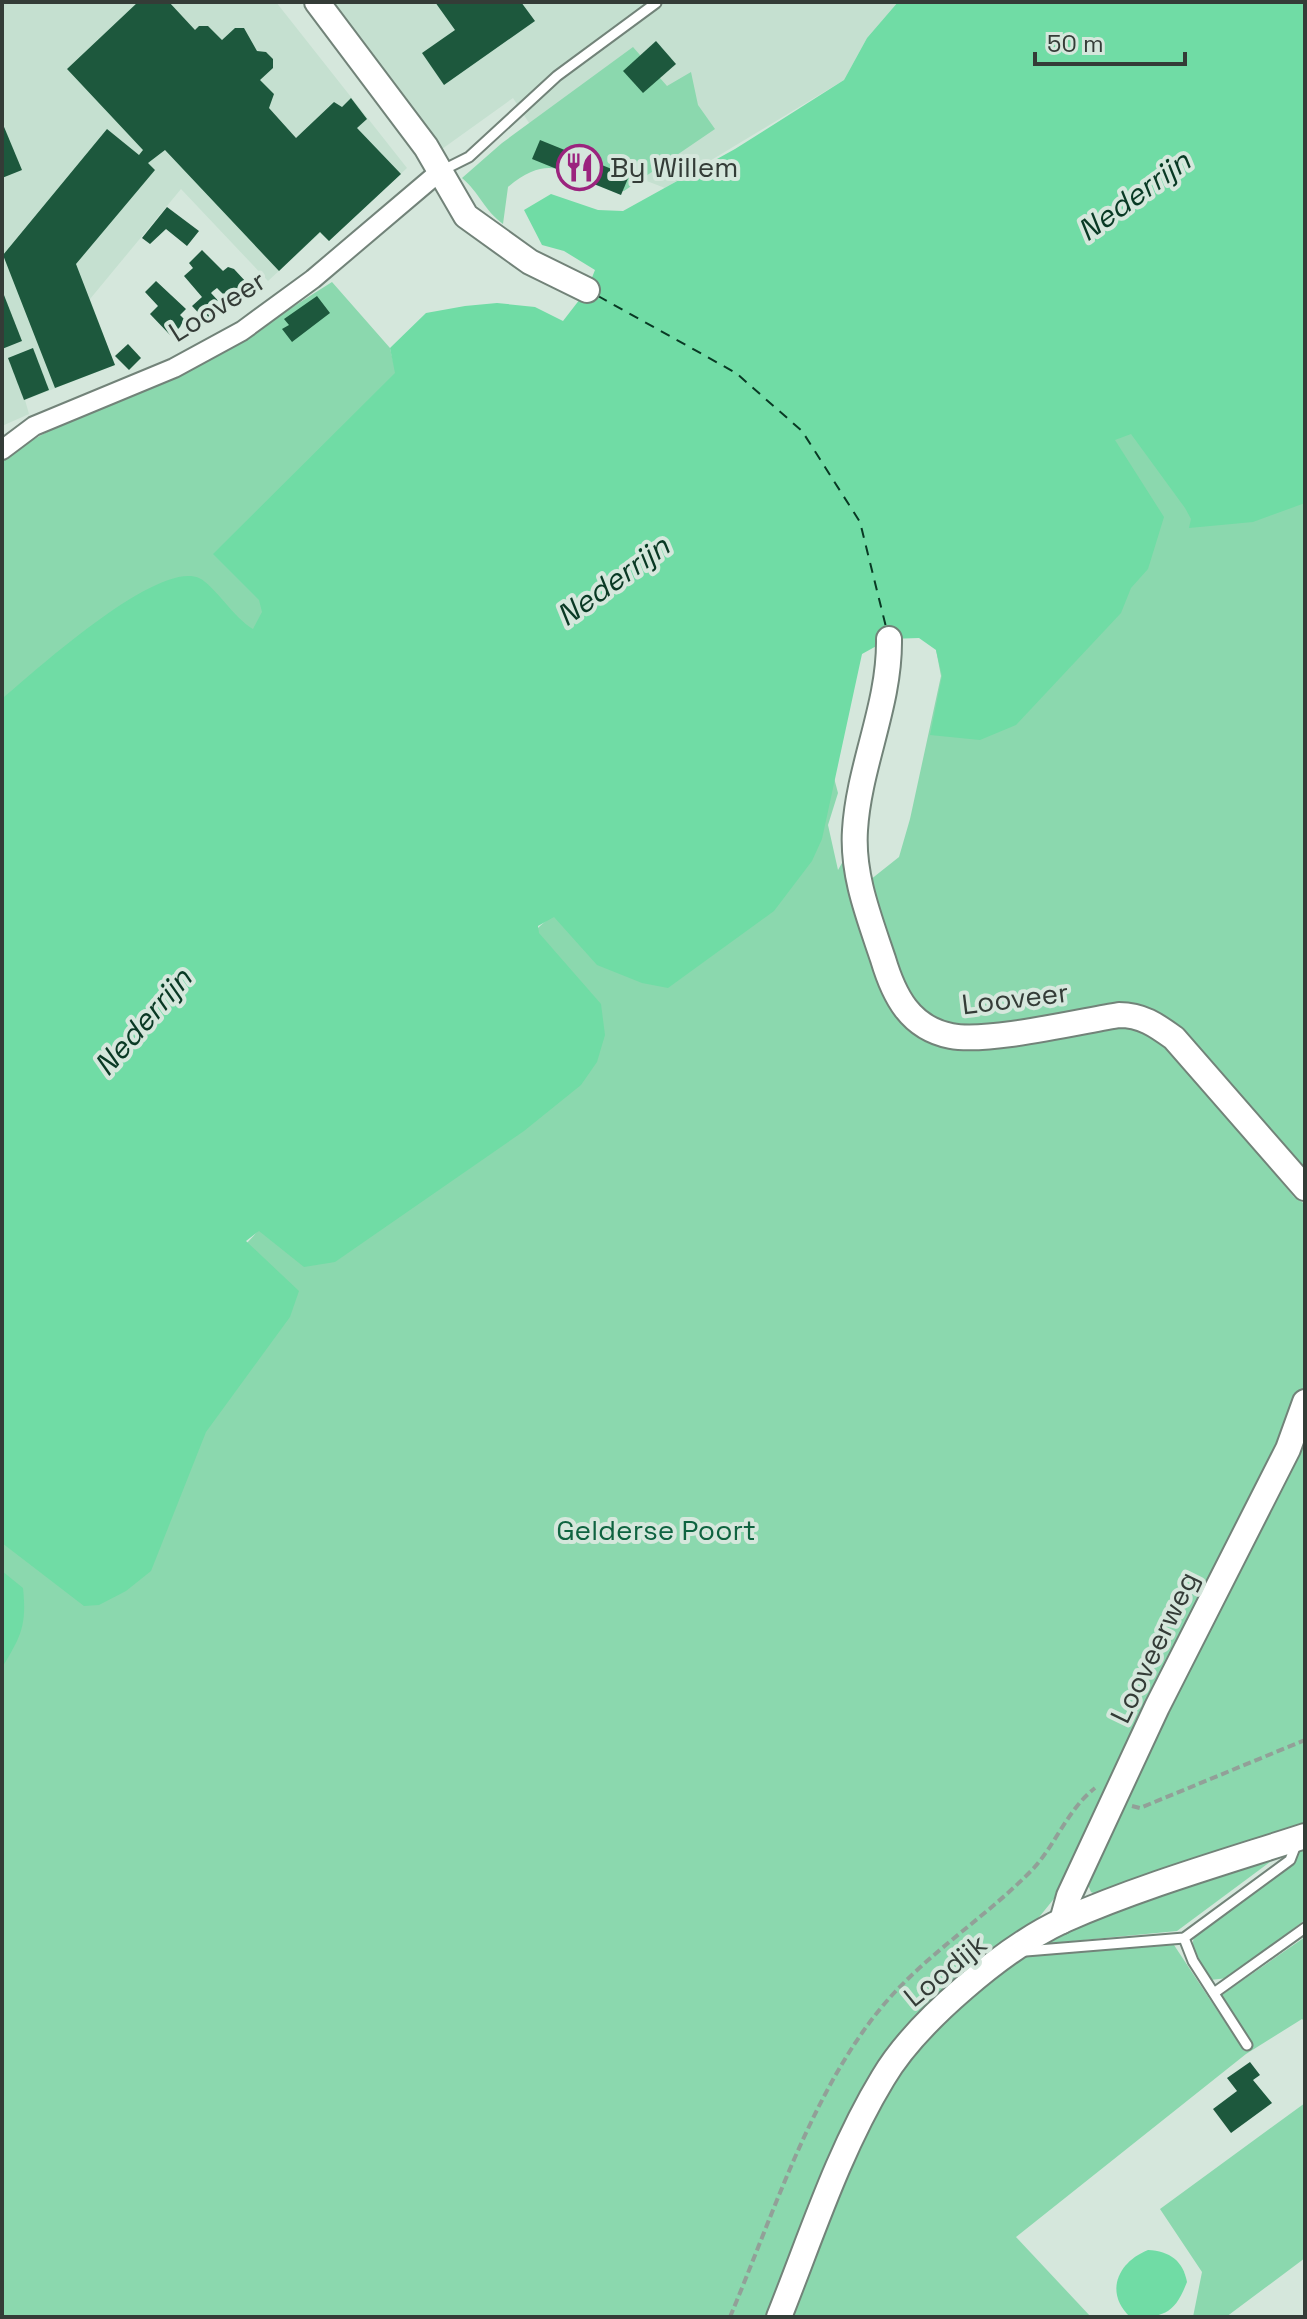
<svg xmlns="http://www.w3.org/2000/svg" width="1307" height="2319" font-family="'Space Grotesk',sans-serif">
  <rect width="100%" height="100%" fill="#d5e7dc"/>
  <g fill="#c5e0d0">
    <path d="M 2,2 L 276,2 L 407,168 L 329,241 L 320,233 L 268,281 L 181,189 L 90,299 L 115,365 L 25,400 L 29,414 L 2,426 Z"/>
    <path d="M 332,2 L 898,2 L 867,38 L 844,80 L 665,188 L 540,140 L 513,98 L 442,149 Z"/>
  </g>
  <g fill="#8bd8ae">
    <path d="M 633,47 L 667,86 L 691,72 L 698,105 L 715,129 L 624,191 C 570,183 557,146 508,187 L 503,224 C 484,210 479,192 462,178 L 502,143 Z"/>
    <path d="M 332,282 L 390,348 L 396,373 L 308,461 L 362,522 L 2,890 L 2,461 C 53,421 115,403 172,375 C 228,349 280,315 332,282 Z"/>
    <path d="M 1305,312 L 1305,1176 L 1188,1038 C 1171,1020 1157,1008 1131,1005 L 987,1025 L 947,1023 L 914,1007 L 890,949 L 870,880 L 899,857 L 910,819 L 941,676 L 936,650 L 1115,439 Z"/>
    <path d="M 862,651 L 833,774 L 838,793 L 828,825 L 838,870 L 846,856 L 917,1029 L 1135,1025 L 1159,1034 L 1294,1197 L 1305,1204 L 1305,1386 L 1284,1438 L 1057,1895 L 1040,1916 L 911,2030 L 768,2317 L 2,2317 L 2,1529 L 246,1244 L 540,926 Z"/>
    <path d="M 1305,1426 L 1305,1826 L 1102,1897 L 1091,1892 L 1086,1880 Z"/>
    <path d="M 1305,1848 L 1305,1920 L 1228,1978 L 1210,1980 L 1191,1953 L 1194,1936 Z"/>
    <path d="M 1286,1850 L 1177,1931 L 1042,1944 L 1095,1915 Z"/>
    <path d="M 1305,1937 L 1305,2022 L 1302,2019 L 1246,2054 L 1016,2237 L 1091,2317 L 788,2317 L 880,2095 L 952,2008 L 1025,1955 L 1174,1945 L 1244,2051 L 1251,2046 L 1220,1996 Z"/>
    <path d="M 1305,2103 L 1305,2258 L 1226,2317 L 1193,2317 L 1202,2272 L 1160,2209 Z"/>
  </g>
  <g fill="#70dca5">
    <path d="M 898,2 L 1305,2 L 1305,503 L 1253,522 L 1189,528 L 1191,519 L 1185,508 L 1131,434 L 1115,440 L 1164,517 L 1148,569 L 1131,588 L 1121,613 L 1016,725 L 980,740 L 930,735 L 942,676 L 936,650 L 919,638 L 889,639 L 862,654 L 822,839 L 812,861 L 774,911 L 668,988 L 642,983 L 597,965 L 554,917 L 538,926 L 539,933 L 601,1004 L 605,1035 L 597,1062 L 581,1085 L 524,1131 L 335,1262 L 304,1267 L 259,1231 L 246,1241 L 299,1291 L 290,1317 L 206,1432 L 151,1571 L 126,1591 L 99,1605 L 84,1606 L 2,1543 L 2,699 C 35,671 157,560 199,578 C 214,585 234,618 253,629 L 262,612 L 259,600 L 213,554 L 395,373 L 390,348 L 426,313 L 465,306 L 497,303 L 535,307 L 563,321 L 587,290 L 595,270 L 564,251 L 542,245 L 524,210 L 551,194 L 598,210 L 623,211 L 735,149 L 844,80 L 867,38 Z"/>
    <path d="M 2,1571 L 23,1588 C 27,1626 21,1636 2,1668 Z"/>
    <path d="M 1148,2250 C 1170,2251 1183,2261 1187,2282 C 1174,2315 1164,2317 1130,2317 C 1104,2292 1118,2262 1148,2250 Z"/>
  </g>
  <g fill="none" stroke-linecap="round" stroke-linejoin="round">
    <path stroke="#093924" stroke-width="2" stroke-dasharray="10 8" stroke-linecap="butt" d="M 598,296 L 736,373 L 802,431 L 860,522 L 886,627"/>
  </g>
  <g fill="#1d583d">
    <path d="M 138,2 L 169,2 L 195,30 L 199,26 L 208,26 L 222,40 L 235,28 L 244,28 L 257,51 L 266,52 L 273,59 L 273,68 L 260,80 L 274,94 L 269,108 L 296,138 L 334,102 L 342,107 L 351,98 L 367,119 L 357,128 L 401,174 L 329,241 L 320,232 L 279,271 L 165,150 L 148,163 L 155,170 L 76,264 L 115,365 L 55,388 L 3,255 L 107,129 L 139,155 L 143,150 L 67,69 Z"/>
    <path d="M 435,2 L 521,2 L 535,21 L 444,85 L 422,53 L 455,30 Z"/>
    <path d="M 656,41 L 676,64 L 643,93 L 623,71 Z"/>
    <path d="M 2,122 L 22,170 L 2,178 Z"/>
    <path d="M 540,140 L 629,176 L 621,195 L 532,159 Z"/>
    <path d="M 167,207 L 199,231 L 187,246 L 166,229 L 150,244 L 142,238 Z"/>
    <path d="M 202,250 L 223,271 L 228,267 L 234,269 L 247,283 L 229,300 L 217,288 L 213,291 L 211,293 L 223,306 L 207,322 L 192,306 L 202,297 L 184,276 L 193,268 L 189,263 Z"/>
    <path d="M 156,281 L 186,309 L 180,315 L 184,319 L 180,327 L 171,336 L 150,314 L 158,306 L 145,292 Z"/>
    <path d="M 2,290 L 22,341 L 2,349 Z"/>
    <path d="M 317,296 L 330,313 L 292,342 L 282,329 L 289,325 L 284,319 Z"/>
    <path d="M 128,344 L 141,358 L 129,370 L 115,356 Z"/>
    <path d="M 33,348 L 49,390 L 24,400 L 8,358 Z"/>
    <path d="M 1250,2062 L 1260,2075 L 1253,2080 L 1272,2103 L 1231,2133 L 1213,2109 L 1237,2091 L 1227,2078 Z"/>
  </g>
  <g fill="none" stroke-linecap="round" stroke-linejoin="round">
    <defs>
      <g id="lane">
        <path d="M 441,171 L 469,157 L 557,76 L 656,3"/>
        <path d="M 1184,1938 L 1193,1961 L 1247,2045"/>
        <path d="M 1026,1951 L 1184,1938 L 1290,1860 L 1297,1842"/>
        <path d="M 1214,1993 L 1305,1928"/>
      </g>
      <path id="street" d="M 2,450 L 34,426 L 174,368 L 242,331 L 313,279 L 438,173"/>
      <g id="secondary">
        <path d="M 317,2 L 426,147 L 466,216 L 530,262 L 587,290"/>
        <path d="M 889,639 C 890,705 859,765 855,830 C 852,875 869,917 883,959 C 894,996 910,1028 951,1036 C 988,1043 1077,1022 1119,1015 C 1142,1015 1156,1025 1174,1038 L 1305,1188"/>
        <path d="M 1062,1921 L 1069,1896 L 1157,1707 L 1288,1449 L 1305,1402"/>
        <path d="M 779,2317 C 811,2237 838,2152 883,2078 C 916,2022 1005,1947 1064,1920 C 1141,1886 1225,1862 1305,1836"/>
      </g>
    </defs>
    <use href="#lane" stroke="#728379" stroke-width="13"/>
    <use href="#street" stroke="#728379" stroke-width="22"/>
    <use href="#secondary" stroke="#728379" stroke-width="28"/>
    <g stroke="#92a098" stroke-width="4" stroke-dasharray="8 4" stroke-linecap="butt">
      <path d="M 1132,1806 L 1140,1808 L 1305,1740"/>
      <path d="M 730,2317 C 774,2213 817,2075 895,1992 C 937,1947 989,1914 1032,1870 C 1055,1846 1067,1810 1095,1788"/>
    </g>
    <use href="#lane" stroke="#fff" stroke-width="9"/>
    <use href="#street" stroke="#fff" stroke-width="18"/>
    <use href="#secondary" stroke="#fff" stroke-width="24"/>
  </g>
  <defs>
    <symbol id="restaurant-ring" viewBox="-11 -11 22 22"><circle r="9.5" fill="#d5e7dc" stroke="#9b247e" stroke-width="1.5"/><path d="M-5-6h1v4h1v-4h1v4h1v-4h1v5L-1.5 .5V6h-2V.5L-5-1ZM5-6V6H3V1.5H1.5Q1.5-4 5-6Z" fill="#9b247e"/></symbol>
  </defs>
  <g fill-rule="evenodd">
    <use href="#restaurant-ring" x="554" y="142" width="51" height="51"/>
  </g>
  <g text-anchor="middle" stroke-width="8" stroke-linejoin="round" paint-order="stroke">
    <g font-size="28" fill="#343c37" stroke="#d5e7dc" text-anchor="start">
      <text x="610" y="177">By Willem</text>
    </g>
    <g font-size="28" fill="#343c37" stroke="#d5e7dc">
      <text transform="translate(217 306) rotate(-32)" y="10">Looveer</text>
      <text transform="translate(1015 998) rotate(-7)" y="10">Looveer</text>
      <text transform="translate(1154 1647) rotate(-64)" y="10">Looveerweg</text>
      <text transform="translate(945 1970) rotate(-39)" y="10">Loodijk</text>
    </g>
    <g font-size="28" fill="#0f6340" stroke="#d5e7dc">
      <text x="656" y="1540">Gelderse Poort</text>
    </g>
    <g font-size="30" font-style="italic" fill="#093924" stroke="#d5e7dc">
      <text transform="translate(1134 196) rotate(-36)" y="10">Nederrijn</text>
      <text transform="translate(613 581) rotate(-36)" y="10">Nederrijn</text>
      <text transform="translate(143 1022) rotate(-49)" y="10">Nederrijn</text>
    </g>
  </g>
  <rect width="1307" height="2319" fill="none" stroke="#343c37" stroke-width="8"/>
  <path d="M1035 52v12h150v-12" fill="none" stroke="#343c37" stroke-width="4"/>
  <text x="1047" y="52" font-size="24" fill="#343c37" stroke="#d5e7dc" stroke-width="6" paint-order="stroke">50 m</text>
</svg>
